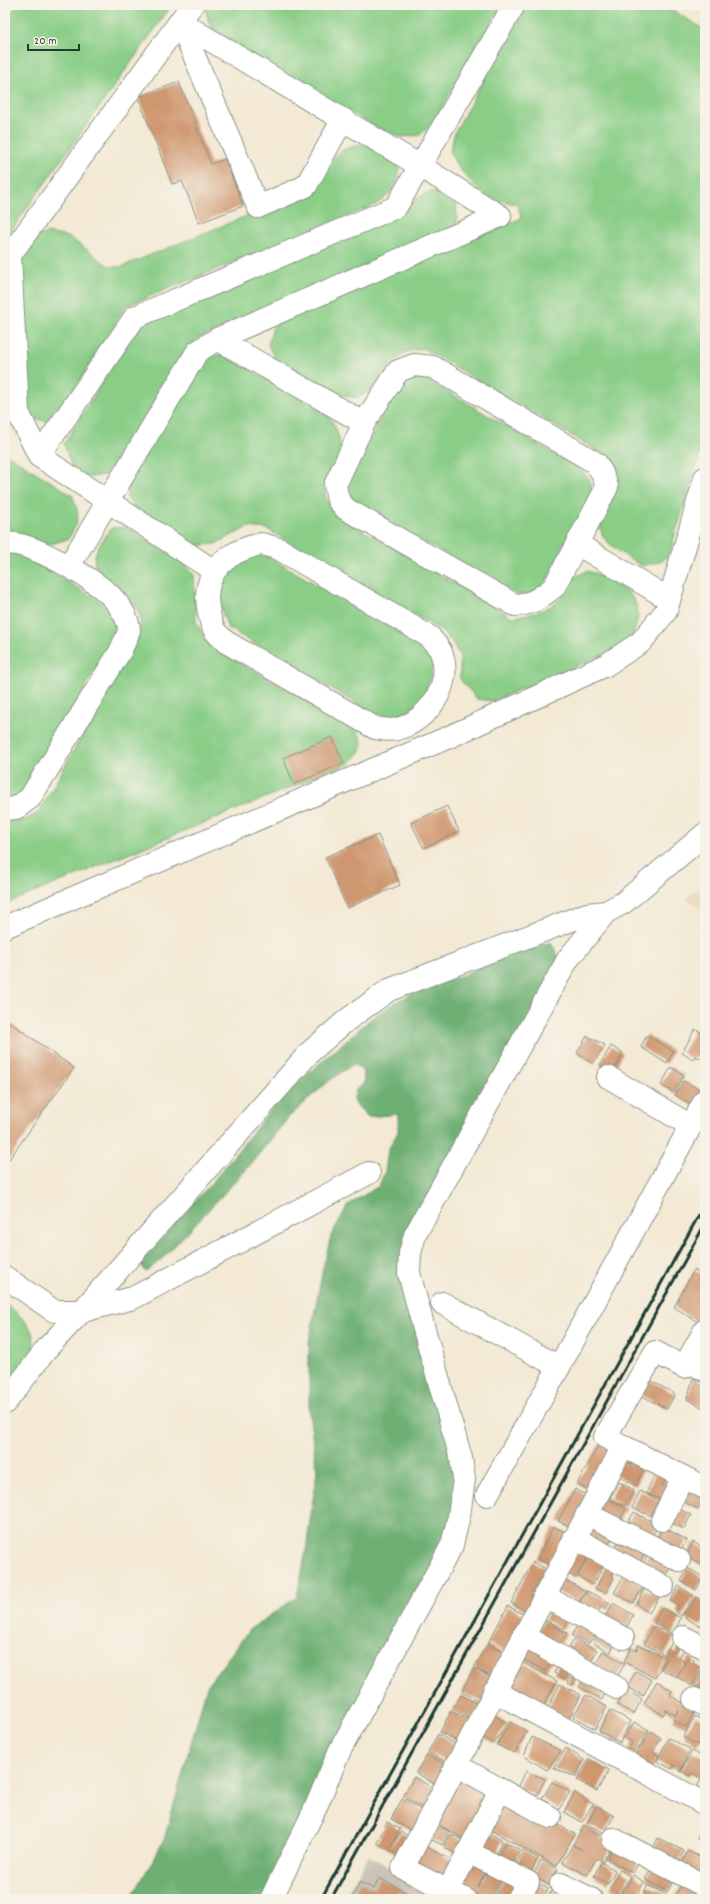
<svg xmlns="http://www.w3.org/2000/svg" width="710" height="1904" font-family="Dekko,sans-serif">
  <rect width="100%" height="100%" fill="#f7f3e8"/>
  <filter id="ink" filterUnits="userSpaceOnUse"><feTurbulence type="fractalNoise" baseFrequency=".025" numOctaves="2"/><feDisplacementMap in="SourceGraphic" scale="8" xChannelSelector="R" yChannelSelector="G"/><feConvolveMatrix kernelMatrix="1 2 1 2 8 2 1 2 1" color-interpolation-filters="sRGB"/></filter>
  <filter id="wash" filterUnits="userSpaceOnUse"><feTurbulence type="fractalNoise" baseFrequency=".012" numOctaves="4" result="noise"/><feDisplacementMap in="SourceGraphic" scale="16" xChannelSelector="R" yChannelSelector="G"/><feGaussianBlur stdDeviation="0.9" result="paint"/><feColorMatrix in="noise" values="0 0 0 0 0 0 0 0 0 0 0 0 0 0 0 0 0 1.4 0 .05"/><feComposite in="paint" operator="in"/></filter>
  <g filter="url(#wash)">
    <rect width="100%" height="100%" fill="#f3e9d4"/>
    <path fill="#ecd8ba" d="M 705,882 L 705,911 L 686,898 Z"/>
    <path fill="#cbc3b8" d="M 368,1856 L 454,1899 L 344,1899 Z"/>
    <g fill="#89cd86" stroke="#54855d">
      <path d="M 17,5 L 172,5 L 5,239 L 5,22 Z"/>
      <path d="M 206,5 L 502,5 L 432,124 L 420,135 L 402,137 L 380,129 L 218,37 L 209,23 L 205,7 Z"/>
      <path d="M 524,5 L 664,5 L 705,30 L 705,438 L 668,557 L 658,562 L 642,566 C 631,559 618,552 609,543 C 587,523 614,505 616,487 C 617,477 611,466 608,457 L 423,348 L 406,352 L 392,364 L 371,390 L 356,398 L 335,393 L 276,361 L 268,345 L 273,327 L 286,316 L 522,218 L 517,204 L 500,201 L 481,193 L 457,166 L 450,152 L 455,132 Z"/>
      <path d="M 365,143 L 399,165 C 399,188 393,192 375,205 L 126,306 L 62,409 L 48,422 L 33,418 L 24,404 L 18,257 L 27,241 L 47,233 L 68,237 L 85,248 L 108,266 L 121,267 L 313,189 L 326,165 L 342,150 Z"/>
      <path d="M 431,191 L 445,194 L 456,201 L 457,225 L 197,339 L 119,464 L 105,475 L 84,478 L 71,465 L 64,444 L 138,324 L 403,212 L 416,199 Z"/>
      <path d="M 218,355 L 227,357 L 328,414 C 337,429 344,444 337,461 C 335,469 327,475 325,483 C 322,495 330,506 336,515 L 512,617 C 530,614 552,611 563,595 C 566,591 567,585 569,580 L 587,571 C 612,578 646,594 636,626 C 635,629 634,634 632,637 C 629,641 624,644 621,647 L 492,701 L 477,699 L 460,679 L 460,656 L 452,642 L 439,629 L 267,529 L 248,527 L 215,544 L 191,546 L 136,511 L 127,498 L 128,483 L 200,360 Z"/>
      <path d="M 410,378 L 424,378 L 580,469 L 589,478 L 593,493 L 545,585 L 531,594 L 518,595 L 355,503 L 347,492 L 348,480 L 396,390 Z"/>
      <path d="M 5,449 L 5,453 L 72,495 C 81,516 79,521 68,539 L 47,545 L 13,532 L 5,533 Z"/>
      <path d="M 126,527 L 186,565 L 194,575 L 196,623 L 211,647 L 354,727 C 366,742 364,750 350,763 L 6,904 L 5,903 L 5,820 L 25,820 L 39,812 L 140,634 C 140,629 141,621 140,616 C 137,606 129,600 122,595 C 90,571 85,559 112,528 Z"/>
      <path d="M 5,552 L 20,554 L 103,603 L 119,622 L 117,631 L 26,793 L 5,798 Z"/>
      <path d="M 265,555 L 423,646 L 433,658 L 433,672 L 422,700 L 407,712 L 393,717 L 373,713 L 228,628 C 214,594 218,583 244,557 Z"/>
      <path d="M 5,1304 C 53,1338 32,1355 5,1392 Z"/>
    </g>
    <path fill="#6eb073" stroke="#467654" d="M 551,942 L 566,972 L 415,1235 L 414,1289 L 462,1494 L 413,1618 L 374,1660 L 353,1726 L 269,1899 L 131,1899 L 164,1840 L 207,1686 L 250,1629 L 297,1597 L 306,1550 L 317,1471 L 309,1412 L 309,1342 L 323,1268 L 331,1236 L 348,1205 L 379,1186 L 385,1171 L 388,1150 L 398,1132 L 398,1114 L 368,1117 L 353,1101 L 356,1090 L 363,1085 L 364,1072 L 354,1064 L 330,1080 L 289,1117 L 245,1171 L 164,1257 L 146,1272 L 140,1263 L 215,1179 L 283,1095 L 372,1018 L 396,1002 L 433,983 L 461,976 L 500,959 Z"/>
    <g id="blocks">
      <g fill="#cf976f">
        <path d="M 179,82 L 211,164 L 225,159 L 243,206 L 199,223 L 182,181 L 172,184 L 138,97 Z"/>
        <path d="M 332,737 L 344,763 L 294,784 L 283,758 Z"/>
        <path d="M 447,806 L 459,831 L 424,848 L 411,823 Z"/>
        <path d="M 378,835 L 400,885 L 347,908 L 325,857 Z"/>
        <path d="M 5,1019 L 74,1068 L 5,1165 Z"/>
        <path d="M 695,1029 L 705,1035 L 705,1061 L 695,1056 L 693,1060 L 682,1053 Z"/>
        <path d="M 647,1035 L 673,1051 L 667,1064 L 641,1047 Z"/>
        <path d="M 587,1036 L 605,1045 L 593,1064 L 577,1053 Z"/>
        <path d="M 611,1046 L 623,1053 L 612,1074 L 600,1065 Z"/>
        <path d="M 671,1067 L 684,1075 L 674,1093 L 661,1085 Z"/>
        <path d="M 683,1081 L 704,1091 L 694,1107 L 675,1095 Z"/>
        <path d="M 694,1270 L 705,1276 L 705,1315 L 699,1323 L 674,1307 Z"/>
        <path d="M 646,1378 L 675,1394 L 667,1409 L 637,1393 Z"/>
        <path d="M 693,1378 L 705,1384 L 705,1409 L 687,1399 Z"/>
        <path d="M 600,1443 L 613,1451 L 590,1491 L 577,1484 Z"/>
        <path d="M 621,1457 L 643,1470 L 636,1486 L 612,1473 Z"/>
        <path d="M 656,1472 L 667,1478 L 663,1485 L 668,1487 L 660,1499 L 646,1493 Z"/>
        <path d="M 619,1482 L 634,1490 L 625,1506 L 610,1498 Z"/>
        <path d="M 688,1487 L 705,1496 L 698,1509 L 677,1499 Z"/>
        <path d="M 575,1489 L 589,1496 L 572,1528 L 558,1521 Z"/>
        <path d="M 640,1491 L 661,1502 L 654,1517 L 632,1508 Z"/>
        <path d="M 600,1495 L 626,1508 L 618,1523 L 593,1510 Z"/>
        <path d="M 675,1507 L 691,1515 L 684,1529 L 666,1520 Z"/>
        <path d="M 634,1512 L 658,1525 L 651,1539 L 626,1526 Z"/>
        <path d="M 590,1521 L 615,1534 L 607,1547 L 582,1534 Z"/>
        <path d="M 553,1527 L 568,1533 L 552,1565 L 537,1559 Z"/>
        <path d="M 663,1527 L 687,1540 L 680,1552 L 657,1539 Z"/>
        <path d="M 620,1538 L 645,1551 L 641,1561 L 632,1556 L 632,1559 L 614,1550 Z"/>
        <path d="M 693,1542 L 705,1549 L 705,1567 L 686,1557 Z"/>
        <path d="M 575,1548 L 589,1555 L 576,1578 L 561,1570 Z"/>
        <path d="M 649,1552 L 672,1564 L 666,1576 L 643,1564 Z"/>
        <path d="M 589,1555 L 605,1563 L 593,1585 L 578,1576 Z"/>
        <path d="M 533,1562 L 550,1571 L 529,1612 L 511,1603 Z"/>
        <path d="M 608,1565 L 615,1569 L 612,1576 L 614,1577 L 606,1593 L 595,1589 Z"/>
        <path d="M 688,1568 L 703,1577 L 696,1590 L 681,1581 Z"/>
        <path d="M 624,1575 L 644,1586 L 633,1603 L 614,1593 Z"/>
        <path d="M 559,1577 L 586,1591 L 578,1603 L 553,1589 Z"/>
        <path d="M 679,1586 L 694,1596 L 682,1616 L 676,1612 L 679,1606 L 670,1601 Z"/>
        <path d="M 644,1589 L 659,1597 L 649,1613 L 637,1604 Z"/>
        <path d="M 587,1591 L 610,1603 L 606,1609 L 601,1606 L 597,1614 L 579,1604 Z"/>
        <path d="M 696,1597 L 705,1602 L 705,1618 L 701,1626 L 685,1618 Z"/>
        <path d="M 613,1603 L 633,1615 L 627,1627 L 606,1616 Z"/>
        <path d="M 508,1606 L 526,1616 L 509,1654 L 488,1643 Z"/>
        <path d="M 550,1607 L 569,1617 L 564,1629 L 545,1620 Z"/>
        <path d="M 662,1608 L 681,1618 L 673,1634 L 654,1623 Z"/>
        <path d="M 543,1621 L 567,1633 L 558,1648 L 536,1634 Z"/>
        <path d="M 578,1623 L 597,1632 L 589,1643 L 572,1636 Z"/>
        <path d="M 653,1626 L 675,1637 L 665,1655 L 644,1644 Z"/>
        <path d="M 599,1632 L 616,1642 L 610,1653 L 593,1642 Z"/>
        <path d="M 574,1639 L 597,1650 L 591,1662 L 568,1651 Z"/>
        <path d="M 528,1641 L 556,1656 L 545,1671 L 520,1658 Z"/>
        <path d="M 487,1645 L 508,1655 L 496,1679 L 474,1668 Z"/>
        <path d="M 639,1645 L 666,1658 L 655,1678 L 624,1662 L 631,1648 L 636,1651 Z"/>
        <path d="M 679,1646 L 684,1649 L 679,1658 L 685,1662 L 677,1677 L 661,1669 L 671,1651 L 675,1653 Z"/>
        <path d="M 603,1651 L 625,1664 L 616,1678 L 594,1666 Z"/>
        <path d="M 689,1657 L 694,1660 L 693,1664 L 702,1669 L 692,1686 L 677,1677 Z"/>
        <path d="M 518,1660 L 557,1681 L 540,1712 L 502,1691 Z"/>
        <path d="M 560,1661 L 572,1667 L 565,1679 L 554,1673 Z"/>
        <path d="M 573,1668 L 580,1672 L 573,1685 L 569,1684 L 568,1679 Z"/>
        <path d="M 473,1669 L 495,1679 L 484,1703 L 462,1692 Z"/>
        <path d="M 704,1669 L 705,1670 L 705,1691 L 695,1686 Z"/>
        <path d="M 636,1671 L 652,1680 L 643,1696 L 627,1687 Z"/>
        <path d="M 586,1675 L 609,1687 L 602,1700 L 579,1687 Z"/>
        <path d="M 657,1681 L 672,1691 L 670,1695 L 683,1703 L 684,1700 L 697,1707 L 686,1727 L 673,1720 L 678,1710 L 675,1715 L 666,1710 L 663,1715 L 644,1703 Z"/>
        <path d="M 560,1684 L 581,1695 L 568,1720 L 547,1709 Z"/>
        <path d="M 625,1690 L 642,1699 L 634,1714 L 617,1705 Z"/>
        <path d="M 461,1695 L 481,1705 L 472,1720 L 453,1709 Z"/>
        <path d="M 586,1695 L 607,1707 L 595,1729 L 573,1717 Z"/>
        <path d="M 610,1710 L 631,1721 L 620,1743 L 599,1731 Z"/>
        <path d="M 451,1711 L 473,1722 L 462,1744 L 440,1732 Z"/>
        <path d="M 491,1714 L 507,1723 L 494,1744 L 480,1735 Z"/>
        <path d="M 704,1714 L 705,1733 L 698,1745 L 683,1737 L 695,1716 L 701,1719 Z"/>
        <path d="M 510,1722 L 527,1731 L 515,1753 L 497,1745 Z"/>
        <path d="M 634,1722 L 649,1730 L 635,1755 L 628,1751 L 632,1742 L 625,1738 Z"/>
        <path d="M 651,1731 L 661,1738 L 653,1752 L 659,1755 L 651,1769 L 634,1759 Z"/>
        <path d="M 438,1734 L 461,1748 L 451,1765 L 428,1752 Z"/>
        <path d="M 532,1737 L 561,1751 L 547,1770 L 524,1756 Z"/>
        <path d="M 668,1738 L 690,1749 L 680,1772 L 674,1765 L 672,1769 L 657,1761 Z"/>
        <path d="M 566,1748 L 584,1760 L 576,1777 L 553,1768 Z"/>
        <path d="M 692,1751 L 705,1758 L 705,1769 L 700,1778 L 692,1773 L 690,1776 L 681,1771 Z"/>
        <path d="M 427,1754 L 451,1768 L 440,1787 L 416,1773 Z"/>
        <path d="M 589,1759 L 609,1770 L 597,1791 L 577,1780 Z"/>
        <path d="M 457,1768 L 497,1790 L 469,1842 L 430,1819 Z"/>
        <path d="M 526,1771 L 545,1779 L 537,1796 L 518,1788 Z"/>
        <path d="M 705,1771 L 705,1791 L 697,1787 Z"/>
        <path d="M 414,1777 L 439,1791 L 428,1811 L 403,1797 Z"/>
        <path d="M 552,1782 L 570,1792 L 559,1809 L 542,1799 Z"/>
        <path d="M 575,1793 L 593,1804 L 582,1822 L 564,1812 Z"/>
        <path d="M 502,1795 L 575,1834 L 556,1866 L 485,1827 Z"/>
        <path d="M 402,1799 L 427,1813 L 416,1833 L 391,1819 Z"/>
        <path d="M 597,1806 L 614,1816 L 604,1833 L 587,1824 Z"/>
        <path d="M 387,1822 L 400,1829 L 390,1848 L 401,1832 L 413,1839 L 403,1858 L 377,1843 Z"/>
        <path d="M 432,1823 L 449,1831 L 443,1845 L 425,1837 Z"/>
        <path d="M 705,1824 L 705,1843 L 697,1838 Z"/>
        <path d="M 584,1825 L 602,1836 L 601,1839 L 612,1845 L 603,1862 L 597,1858 L 587,1875 L 562,1862 L 573,1845 L 582,1850 L 573,1845 Z"/>
        <path d="M 485,1831 L 502,1840 L 496,1856 L 475,1849 Z"/>
        <path d="M 451,1834 L 467,1843 L 459,1856 L 444,1847 Z"/>
        <path d="M 658,1838 L 684,1851 L 678,1865 L 651,1852 Z"/>
        <path d="M 505,1842 L 520,1850 L 513,1864 L 498,1857 Z"/>
        <path d="M 419,1843 L 457,1863 L 448,1880 L 411,1858 Z"/>
        <path d="M 614,1845 L 640,1860 L 633,1873 L 607,1859 Z"/>
        <path d="M 523,1850 L 538,1858 L 530,1873 L 516,1864 Z"/>
        <path d="M 688,1851 L 705,1860 L 705,1872 L 703,1877 L 680,1866 Z"/>
        <path d="M 472,1858 L 488,1867 L 477,1888 L 490,1867 L 504,1875 L 490,1899 L 485,1899 L 459,1884 Z"/>
        <path d="M 541,1860 L 558,1869 L 549,1885 L 533,1876 Z"/>
        <path d="M 601,1862 L 615,1870 L 608,1884 L 594,1876 Z"/>
        <path d="M 654,1865 L 676,1877 L 667,1892 L 645,1879 Z"/>
        <path d="M 620,1870 L 630,1876 L 620,1894 L 610,1888 Z"/>
        <path d="M 633,1875 L 644,1882 L 635,1899 L 628,1899 L 621,1895 Z"/>
        <path d="M 506,1876 L 519,1884 L 511,1899 L 492,1899 Z"/>
        <path d="M 379,1878 L 419,1899 L 351,1899 L 360,1882 L 374,1889 Z"/>
        <path d="M 534,1880 L 548,1889 L 544,1899 L 535,1899 L 527,1894 Z"/>
        <path d="M 684,1881 L 699,1889 L 694,1899 L 685,1899 L 676,1894 Z"/>
        <path d="M 648,1885 L 667,1895 L 666,1899 L 649,1899 L 651,1897 L 644,1892 Z"/>
        <path d="M 552,1890 L 569,1899 L 547,1899 Z"/>
      </g>
    </g>
  </g>
  <g filter="url(#ink)">
    <use href="#blocks" fill-opacity="0" stroke="#899384" stroke-width="1"/>
    <g fill="none" stroke-linecap="round" stroke-linejoin="round">
      <defs>
        <g id="minor">
          <path d="M 192,5 L 10,255 L 18,412 L 39,456 L 214,571"/>
          <path d="M 180,22 L 420,166 L 500,216"/>
          <path d="M 180,22 L 258,207 L 306,186 L 343,119"/>
          <path d="M 217,339 L 364,423"/>
          <path d="M 414,365 L 433,367 L 596,463 L 602,473 L 607,487 L 554,587 C 540,598 533,604 515,605 L 346,509 L 338,500 L 335,485 L 364,423 L 398,371 Z"/>
          <path d="M 39,456 L 135,317 L 396,207 L 514,5"/>
          <path d="M 5,544 C 29,539 92,579 110,595 C 118,603 129,618 129,630 C 128,636 123,644 121,650 L 30,798 L 16,808 L 5,809"/>
          <path d="M 262,544 L 279,549 L 430,637 C 433,642 439,647 441,652 C 454,684 428,721 397,729 C 391,731 382,729 375,728 L 226,642 C 222,638 218,635 215,631 C 211,625 209,614 208,607 C 202,571 229,550 262,544 Z"/>
          <path d="M 577,544 L 669,599"/>
          <path d="M 69,566 L 197,352 L 217,339 L 500,216"/>
          <path d="M 5,927 L 449,737 L 606,665 L 641,642 L 666,611 L 705,478"/>
          <path d="M 608,1077 L 691,1126"/>
          <path d="M 5,1277 L 54,1311 L 82,1311 L 133,1298 L 369,1173"/>
          <path d="M 442,1303 L 559,1367 L 705,1100"/>
          <path d="M 705,1330 L 684,1367 L 655,1352 L 605,1437 L 705,1488"/>
          <path d="M 688,1361 L 705,1370"/>
          <path d="M 5,1403 L 48,1347 L 82,1311 L 310,1052 L 347,1020 L 389,990 L 587,914 L 606,912 L 623,903 L 705,834"/>
          <path d="M 487,1495 L 559,1367"/>
          <path d="M 587,1514 L 679,1560"/>
          <path d="M 662,1520 L 683,1477"/>
          <path d="M 574,1538 L 663,1586"/>
          <path d="M 544,1596 L 623,1638"/>
          <path d="M 523,1636 L 617,1688"/>
          <path d="M 683,1637 L 705,1648"/>
          <path d="M 494,1691 L 705,1804"/>
          <path d="M 694,1699 L 705,1705"/>
          <path d="M 456,1765 L 550,1817"/>
          <path d="M 613,1839 L 705,1886"/>
          <path d="M 468,1852 L 528,1882 L 518,1899"/>
          <path d="M 561,1884 L 591,1899"/>
          <path d="M 448,1891 L 500,1790"/>
          <path d="M 271,1899 L 315,1809 L 340,1750 L 452,1545 L 459,1516 L 464,1479 L 461,1458 L 424,1329 L 409,1273 L 410,1253 L 415,1235 L 568,959 L 606,912"/>
          <path d="M 465,1899 L 403,1868 L 623,1446"/>
        </g>
      </defs>
      <use href="#minor" stroke="#899384" stroke-width="24"/>
      <use href="#minor" stroke="#fff" stroke-width="22"/>
      <g stroke="#1f3d34" stroke-width="3">
        <path d="M 321,1899 L 705,1204"/>
        <path d="M 331,1899 L 705,1224"/>
      </g>
    </g>
  </g>
  <rect width="710" height="1904" fill="none" stroke="#f7f3e8" stroke-width="20"/>
  <path d="M28 44v6h51v-6" fill="none" stroke="#1f3d34" stroke-width="2"/>
  <text x="34" y="44" font-size="12" fill="#1f3d34" stroke="#f7f3e8" stroke-width="3" paint-order="stroke">20 m</text>
</svg>
